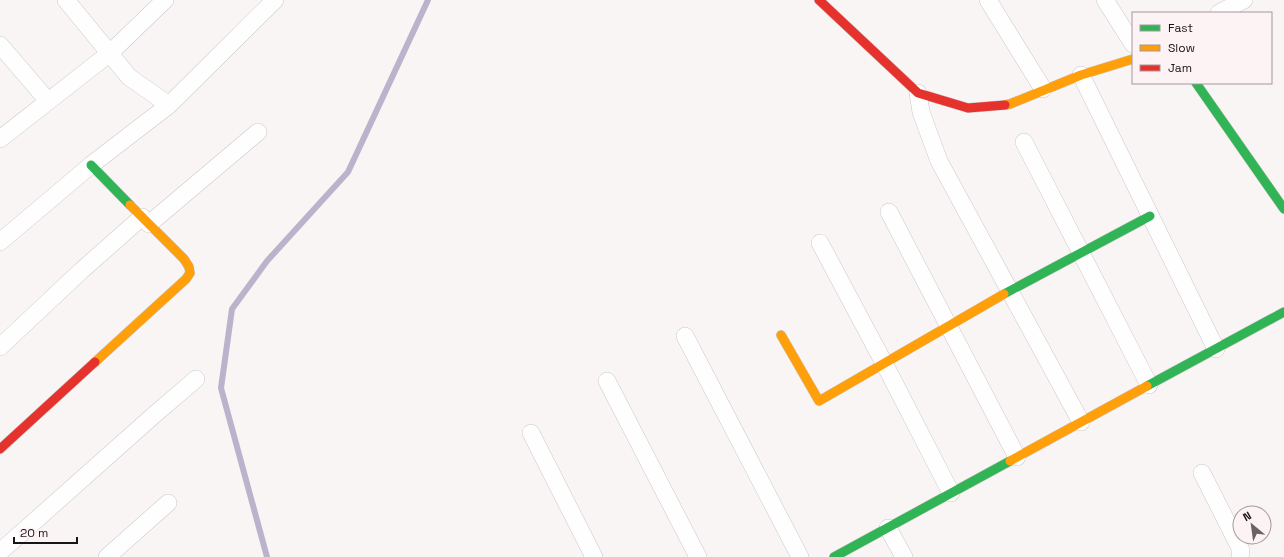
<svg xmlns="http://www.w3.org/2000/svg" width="1284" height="557" viewBox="0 0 1284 557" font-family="'Space Grotesk',sans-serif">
<rect width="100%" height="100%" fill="#faf5f5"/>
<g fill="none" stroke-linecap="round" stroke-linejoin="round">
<path stroke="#bab3cc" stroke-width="6" d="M 267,557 L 221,388 L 232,309 L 267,261 L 348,172 L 428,0"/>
<defs>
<path id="street" d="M 66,0 L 129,77 L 169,105
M 988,0 L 1043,89
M 1105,0 L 1133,44
M 1219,13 L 1244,0
M 0,45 L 48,101
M 1081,75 L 1216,349
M 918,93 L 921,112 L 939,161 L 1081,422
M 0,139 L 110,53 L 165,0
M 1024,142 L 1149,385
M 889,212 L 1017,457
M 149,224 L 258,132
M 0,242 L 91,165 L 169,105 L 275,0
M 820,243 L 884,363 L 951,493
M 685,336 L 800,557
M 0,347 L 81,271 L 142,217
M 607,381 L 698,557
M 531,433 L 594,557
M 1202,473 L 1241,550 L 1240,557
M 888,528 L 904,557
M 0,552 L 154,415 L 196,379
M 107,557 L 168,503"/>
<path id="fast" d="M 1196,83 L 1284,209
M 91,165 L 130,205
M 1004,294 L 1150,216
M 1147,386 L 1284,312
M 834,557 L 1010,461"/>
<path id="slow" d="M 1005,105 L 1010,104 L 1081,75 L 1133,59
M 781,335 L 819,401 L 1004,294
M 95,362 L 186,279 L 190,273 L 189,267 L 184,259 L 130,205
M 1010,461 L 1147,386"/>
<path id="jam" d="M 819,0 L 918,93 L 968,108 L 1005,105
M 0,449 L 95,362"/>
</defs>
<use href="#street" stroke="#ccc7c8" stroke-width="18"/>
<use href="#fast" stroke="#ccc7c8" stroke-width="10"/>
<use href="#slow" stroke="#ccc7c8" stroke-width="10"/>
<use href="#jam" stroke="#ccc7c8" stroke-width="10"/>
<use href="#street" stroke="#fefefe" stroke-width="17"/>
<use href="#fast" stroke="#30b455" stroke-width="9"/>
<use href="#slow" stroke="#ff9f0a" stroke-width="9"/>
<use href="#jam" stroke="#e5322d" stroke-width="9"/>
</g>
<rect x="1132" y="12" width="140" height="72" fill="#fdf2f4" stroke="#a2999b"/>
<rect x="1140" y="25" width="20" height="6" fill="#30b455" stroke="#a2999b"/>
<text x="1168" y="32" font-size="12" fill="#1a1416">Fast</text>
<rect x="1140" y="45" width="20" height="6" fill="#ff9f0a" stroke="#a2999b"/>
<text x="1168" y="52" font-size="12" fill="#1a1416">Slow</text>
<rect x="1140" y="65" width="20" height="6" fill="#e5322d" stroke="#a2999b"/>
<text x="1168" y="72" font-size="12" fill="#1a1416">Jam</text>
<g transform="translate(1252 525) rotate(331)"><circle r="19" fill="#fdf2f4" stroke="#a2999b"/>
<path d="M0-3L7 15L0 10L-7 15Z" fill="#686364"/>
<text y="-6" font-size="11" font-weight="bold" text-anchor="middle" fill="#1a1416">N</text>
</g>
<path d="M14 537v6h63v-6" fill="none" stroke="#1a1416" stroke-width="2"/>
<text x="20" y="537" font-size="12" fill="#1a1416" stroke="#fdf2f4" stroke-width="3" paint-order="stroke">20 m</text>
</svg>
